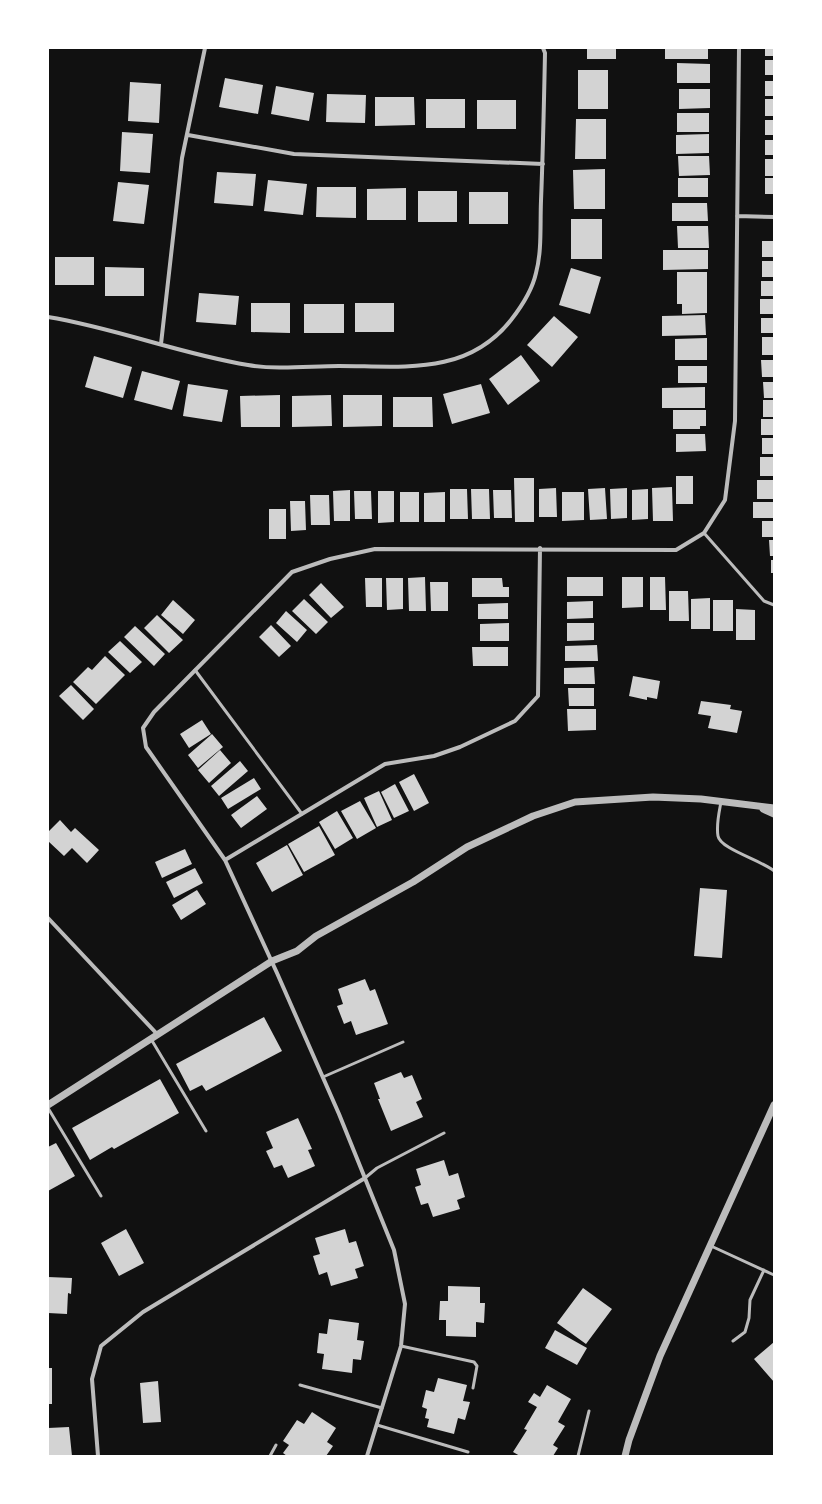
<svg xmlns="http://www.w3.org/2000/svg" width="822" height="1504" viewBox="0 0 822 1504" font-family="Arial,sans-serif">
<rect width="100%" height="100%" fill="#111"/>
<path fill="#d3d3d3" d="M 587,48 L 616,48 L 616,59 L 587,59 Z
M 665,48 L 708,48 L 708,59 L 665,59 Z
M 765,48 L 774,48 L 774,56 L 765,56 Z
M 765,60 L 774,60 L 774,75 L 765,75 Z
M 677,63 L 710,64 L 710,83 L 677,83 Z
M 578,70 L 608,70 L 608,109 L 578,109 Z
M 225,78 L 263,85 L 258,114 L 219,107 Z
M 765,81 L 774,81 L 774,96 L 765,96 Z
M 130,82 L 161,84 L 159,123 L 128,121 Z
M 276,86 L 314,93 L 309,121 L 271,114 Z
M 679,89 L 710,89 L 710,108 L 679,109 Z
M 327,94 L 366,95 L 365,123 L 326,122 Z
M 375,97 L 414,97 L 415,125 L 375,126 Z
M 426,99 L 465,99 L 465,128 L 426,128 Z
M 765,99 L 774,99 L 774,116 L 765,116 Z
M 477,100 L 516,100 L 516,129 L 477,129 Z
M 677,113 L 709,113 L 709,132 L 677,132 Z
M 576,119 L 606,119 L 606,159 L 575,159 Z
M 765,120 L 774,120 L 774,135 L 765,135 Z
M 122,132 L 153,134 L 150,173 L 120,171 Z
M 709,134 L 709,153 L 676,154 L 676,135 Z
M 765,140 L 774,140 L 774,155 L 765,155 Z
M 678,156 L 709,156 L 710,175 L 679,176 Z
M 765,159 L 774,159 L 774,176 L 765,176 Z
M 605,169 L 605,209 L 574,209 L 573,170 Z
M 217,172 L 256,174 L 253,206 L 214,203 Z
M 678,178 L 708,178 L 708,197 L 678,197 Z
M 765,178 L 774,178 L 774,194 L 765,194 Z
M 268,180 L 307,184 L 303,215 L 264,211 Z
M 118,182 L 149,185 L 144,224 L 113,221 Z
M 317,187 L 356,187 L 356,218 L 316,217 Z
M 406,188 L 406,220 L 367,220 L 367,189 Z
M 418,191 L 457,191 L 457,222 L 418,222 Z
M 469,192 L 508,192 L 508,224 L 469,224 Z
M 672,203 L 707,203 L 708,221 L 672,221 Z
M 571,219 L 602,219 L 602,259 L 571,259 Z
M 677,226 L 708,226 L 709,248 L 678,248 Z
M 762,241 L 774,241 L 774,257 L 762,257 Z
M 663,250 L 708,250 L 708,269 L 663,270 Z
M 55,257 L 94,257 L 94,285 L 55,285 Z
M 762,261 L 774,261 L 774,277 L 762,277 Z
M 105,267 L 144,268 L 144,296 L 105,296 Z
M 571,268 L 601,277 L 590,314 L 559,305 Z
M 677,272 L 707,272 L 707,313 L 682,314 L 682,304 L 677,304 Z
M 761,281 L 774,281 L 774,296 L 761,296 Z
M 199,293 L 239,296 L 236,325 L 196,322 Z
M 760,299 L 774,299 L 774,314 L 760,314 Z
M 251,303 L 290,303 L 290,333 L 251,332 Z
M 355,303 L 394,303 L 394,332 L 355,332 Z
M 304,304 L 344,304 L 344,333 L 304,333 Z
M 705,315 L 706,335 L 662,336 L 662,316 Z
M 554,316 L 578,337 L 552,367 L 527,345 Z
M 761,318 L 774,318 L 774,333 L 761,333 Z
M 762,337 L 774,337 L 774,355 L 762,355 Z
M 707,338 L 707,360 L 675,360 L 675,339 Z
M 521,355 L 540,381 L 508,405 L 489,379 Z
M 94,356 L 132,367 L 123,398 L 85,387 Z
M 761,360 L 774,360 L 774,377 L 762,377 Z
M 678,366 L 707,366 L 707,383 L 678,383 Z
M 142,371 L 180,381 L 172,410 L 134,400 Z
M 763,382 L 774,382 L 774,398 L 764,398 Z
M 188,384 L 228,390 L 222,422 L 183,416 Z
M 481,384 L 490,413 L 452,424 L 443,394 Z
M 705,387 L 705,408 L 662,408 L 662,388 Z
M 280,395 L 280,427 L 241,427 L 240,396 Z
M 331,395 L 332,426 L 292,427 L 292,396 Z
M 343,395 L 382,395 L 382,426 L 343,427 Z
M 393,397 L 432,397 L 433,427 L 393,427 Z
M 763,400 L 774,400 L 774,417 L 763,417 Z
M 673,410 L 706,410 L 706,426 L 700,426 L 700,429 L 673,429 Z
M 761,419 L 774,419 L 774,435 L 761,435 Z
M 676,434 L 705,434 L 706,451 L 676,452 Z
M 762,438 L 774,438 L 774,454 L 762,454 Z
M 760,457 L 774,457 L 774,476 L 760,476 Z
M 676,476 L 693,476 L 693,504 L 676,504 Z
M 514,478 L 534,478 L 534,522 L 515,522 Z
M 757,480 L 774,480 L 774,499 L 757,499 Z
M 672,487 L 673,521 L 653,521 L 652,488 Z
M 556,488 L 557,517 L 539,517 L 539,489 Z
M 605,488 L 607,519 L 590,520 L 588,489 Z
M 627,488 L 627,518 L 611,519 L 610,489 Z
M 450,489 L 467,489 L 468,519 L 450,519 Z
M 471,489 L 489,489 L 490,519 L 472,519 Z
M 648,489 L 648,519 L 632,520 L 632,490 Z
M 350,490 L 350,521 L 334,521 L 333,491 Z
M 493,490 L 511,490 L 512,518 L 494,518 Z
M 354,491 L 371,491 L 372,519 L 355,519 Z
M 378,491 L 394,491 L 394,522 L 378,523 Z
M 400,492 L 419,492 L 419,522 L 400,522 Z
M 445,492 L 445,522 L 424,522 L 424,493 Z
M 562,492 L 584,492 L 584,520 L 562,521 Z
M 310,495 L 329,495 L 330,525 L 311,525 Z
M 290,501 L 305,501 L 306,530 L 291,531 Z
M 753,502 L 774,502 L 774,518 L 753,518 Z
M 269,509 L 286,509 L 286,539 L 269,539 Z
M 762,521 L 774,521 L 774,537 L 762,537 Z
M 769,540 L 774,540 L 774,556 L 770,556 Z
M 771,560 L 774,560 L 774,573 L 771,573 Z
M 425,577 L 426,611 L 409,611 L 408,578 Z
M 567,577 L 603,577 L 603,596 L 567,596 Z
M 622,577 L 643,577 L 643,607 L 622,608 Z
M 650,577 L 665,577 L 666,610 L 650,610 Z
M 365,578 L 382,578 L 382,607 L 366,607 Z
M 386,578 L 403,578 L 403,609 L 387,610 Z
M 472,578 L 502,578 L 503,587 L 509,587 L 509,597 L 472,597 Z
M 430,582 L 448,582 L 448,611 L 431,611 Z
M 321,583 L 344,607 L 331,618 L 309,595 Z
M 669,591 L 688,591 L 689,621 L 669,621 Z
M 710,598 L 710,629 L 691,629 L 691,599 Z
M 304,599 L 328,622 L 316,634 L 292,611 Z
M 173,600 L 195,620 L 183,634 L 161,615 Z
M 713,600 L 733,600 L 733,631 L 713,631 Z
M 593,601 L 593,618 L 567,619 L 567,602 Z
M 508,603 L 508,619 L 478,619 L 478,604 Z
M 736,609 L 755,610 L 755,640 L 736,640 Z
M 286,611 L 307,630 L 297,642 L 276,623 Z
M 157,615 L 183,640 L 169,653 L 144,628 Z
M 509,623 L 509,641 L 480,641 L 480,624 Z
M 567,623 L 594,623 L 594,640 L 567,641 Z
M 271,625 L 291,646 L 279,657 L 259,637 Z
M 135,626 L 165,654 L 154,666 L 124,637 Z
M 120,641 L 142,662 L 130,673 L 108,652 Z
M 597,645 L 598,661 L 565,661 L 565,646 Z
M 472,647 L 508,647 L 508,666 L 473,666 Z
M 105,656 L 125,675 L 96,704 L 73,682 L 88,667 L 92,670 Z
M 594,667 L 595,684 L 564,684 L 564,668 Z
M 633,676 L 660,681 L 657,699 L 647,697 L 647,700 L 629,696 Z
M 71,685 L 94,709 L 83,720 L 59,696 Z
M 568,688 L 594,688 L 594,706 L 569,706 Z
M 701,701 L 731,705 L 730,709 L 742,711 L 737,733 L 708,728 L 711,716 L 698,714 Z
M 567,709 L 596,709 L 596,730 L 568,731 Z
M 202,720 L 211,734 L 189,748 L 180,734 Z
M 212,734 L 223,747 L 198,768 L 188,755 Z
M 220,750 L 231,763 L 209,783 L 198,770 Z
M 240,761 L 248,771 L 219,796 L 211,786 Z
M 414,774 L 429,803 L 414,811 L 399,782 Z
M 254,778 L 261,789 L 228,809 L 221,798 Z
M 395,784 L 409,811 L 394,818 L 381,792 Z
M 379,791 L 392,820 L 377,827 L 364,798 Z
M 257,796 L 267,809 L 241,828 L 231,815 Z
M 360,801 L 376,828 L 357,839 L 341,811 Z
M 337,811 L 353,838 L 335,849 L 319,822 Z
M 60,820 L 71,832 L 75,828 L 99,850 L 87,863 L 72,848 L 64,856 L 48,841 L 48,832 Z
M 319,826 L 335,855 L 304,872 L 288,844 Z
M 287,845 L 303,875 L 272,892 L 256,863 Z
M 185,849 L 192,864 L 162,878 L 155,862 Z
M 195,868 L 203,883 L 174,898 L 166,882 Z
M 700,888 L 727,890 L 722,958 L 694,956 Z
M 197,890 L 206,904 L 181,920 L 172,905 Z
M 365,979 L 370,991 L 375,989 L 388,1024 L 356,1035 L 351,1021 L 344,1024 L 337,1006 L 343,1004 L 338,989 Z
M 264,1017 L 282,1051 L 206,1091 L 202,1085 L 190,1091 L 176,1064 Z
M 401,1072 L 404,1078 L 412,1075 L 422,1099 L 416,1102 L 423,1117 L 391,1131 L 378,1099 L 380,1099 L 374,1083 Z
M 160,1079 L 179,1113 L 114,1149 L 112,1147 L 90,1160 L 72,1128 Z
M 298,1118 L 312,1149 L 308,1150 L 315,1166 L 288,1178 L 282,1165 L 274,1168 L 266,1151 L 273,1148 L 266,1132 Z
M 56,1143 L 75,1176 L 48,1191 L 48,1147 Z
M 444,1160 L 449,1176 L 458,1173 L 465,1197 L 457,1200 L 460,1209 L 433,1217 L 428,1203 L 421,1205 L 415,1187 L 421,1185 L 416,1169 Z
M 126,1229 L 144,1263 L 119,1276 L 101,1243 Z
M 345,1229 L 349,1243 L 356,1241 L 364,1266 L 355,1269 L 358,1278 L 331,1286 L 327,1272 L 319,1275 L 313,1256 L 320,1254 L 315,1238 Z
M 48,1277 L 72,1278 L 71,1294 L 68,1293 L 67,1314 L 48,1313 Z
M 448,1286 L 480,1287 L 480,1303 L 485,1303 L 484,1323 L 476,1322 L 476,1337 L 446,1336 L 446,1320 L 439,1320 L 440,1301 L 448,1301 Z
M 583,1288 L 612,1309 L 586,1344 L 557,1323 Z
M 329,1319 L 359,1323 L 357,1340 L 364,1341 L 361,1360 L 353,1359 L 352,1373 L 322,1369 L 324,1354 L 317,1353 L 319,1333 L 327,1334 Z
M 555,1330 L 587,1348 L 577,1365 L 545,1348 Z
M 774,1342 L 774,1382 L 754,1359 Z
M 48,1368 L 52,1368 L 52,1404 L 48,1404 Z
M 438,1378 L 467,1385 L 463,1401 L 470,1402 L 465,1420 L 458,1418 L 454,1434 L 427,1427 L 429,1419 L 425,1418 L 427,1409 L 422,1407 L 426,1390 L 434,1392 Z
M 158,1381 L 161,1422 L 143,1423 L 140,1383 Z
M 547,1385 L 571,1399 L 558,1422 L 565,1426 L 553,1445 L 558,1448 L 553,1456 L 520,1456 L 513,1452 L 527,1430 L 524,1429 L 537,1407 L 528,1402 L 534,1393 L 540,1397 Z
M 312,1412 L 336,1428 L 327,1442 L 333,1446 L 326,1456 L 287,1456 L 283,1453 L 289,1445 L 283,1441 L 297,1420 L 304,1424 Z
M 69,1427 L 72,1456 L 48,1456 L 48,1428 Z"/>
<g fill="none" stroke-linecap="round" stroke-linejoin="round">
<path stroke="#bcbcbc" stroke-width="3" d="M 704,533 L 764,601 L 774,605
M 195,670 L 302,814
M 721,802 C 719,813 716,825 718,836 C 720,849 763,861 774,871
M 151,1039 L 206,1131
M 323,1077 L 403,1042
M 48,1108 L 101,1196
M 365,1178 L 377,1168 L 444,1133
M 711,1246 L 774,1275
M 733,1341 L 745,1332 L 749,1318 L 750,1300 L 764,1270
M 401,1346 L 474,1362 L 477,1366 L 473,1388
M 300,1385 L 382,1408
M 377,1425 L 468,1452
M 270,1456 L 276,1445
M 578,1456 L 589,1411"/>
<path stroke="#bcbcbc" stroke-width="4" d="M 188,135 L 294,154 L 543,164
M 737,216 L 774,217
M 48,317 C 116,328 180,354 248,365 C 277,370 310,366 339,366 C 403,366 467,376 511,320 C 522,306 532,291 536,273 C 542,251 540,225 541,201 C 543,152 544,102 545,53 L 543,48
M 161,344 L 182,158 L 205,48
M 225,860 L 385,764 L 434,756 L 460,747 L 515,721 L 538,696 L 540,548
M 48,918 L 158,1035
M 98,1456 L 92,1379 L 101,1346 L 143,1312 L 365,1178
M 367,1456 L 401,1346 L 405,1304 L 394,1250 L 339,1114 L 277,973 L 225,860 L 146,747 L 143,728 L 154,712 L 292,572 L 330,559 L 375,549 L 676,550 L 704,533 L 725,500 L 735,421 L 739,48"/>
<path stroke="#bcbcbc" stroke-width="7" d="M 763,809 L 774,814
M 48,1105 L 272,961 L 297,951 L 316,936 L 413,882 L 467,847 L 533,816 L 575,802 L 653,797 L 701,799 L 774,808
M 625,1456 L 629,1440 L 660,1356 L 774,1105"/>
</g>
<rect width="822" height="1504" fill="none" stroke="#ffffff" stroke-width="98"/>
</svg>
